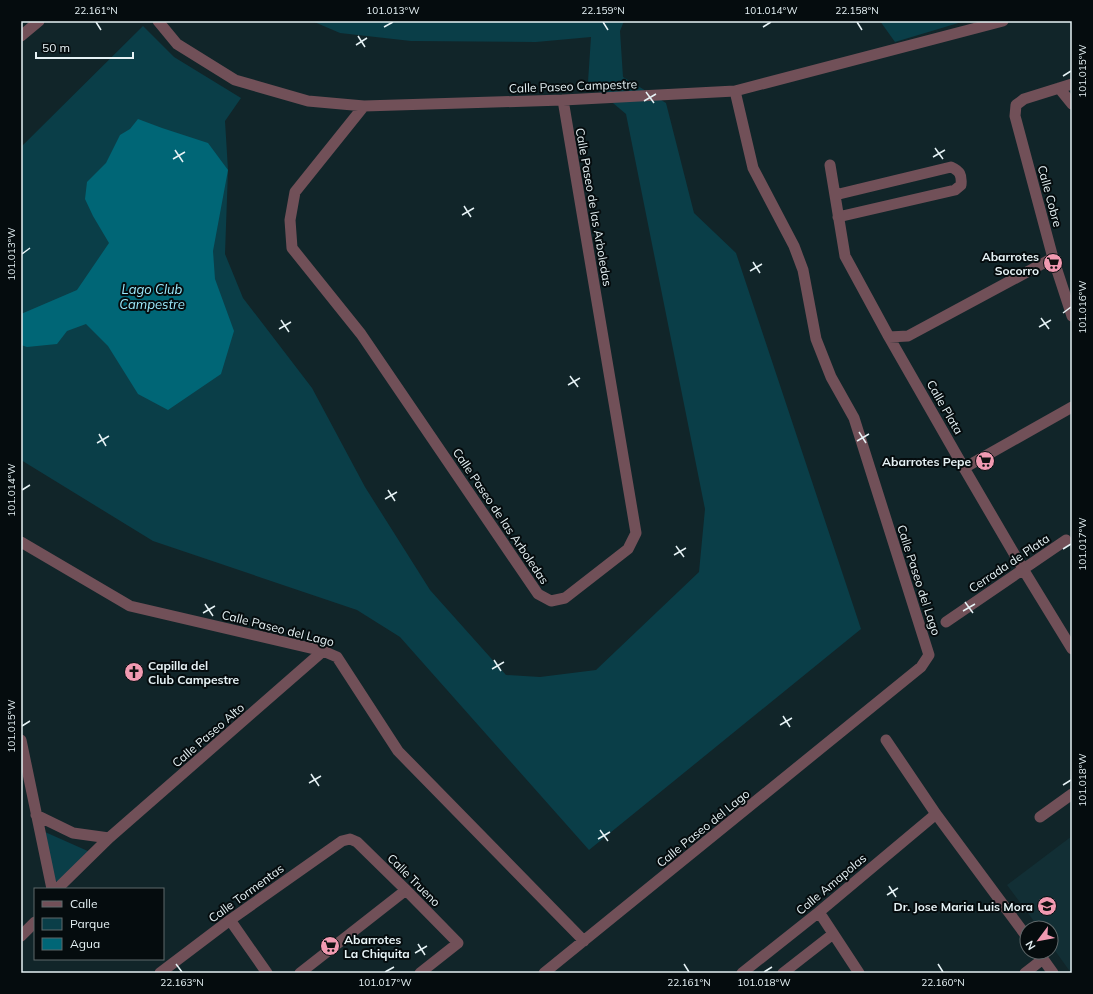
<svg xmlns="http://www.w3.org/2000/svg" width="1093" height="994" viewBox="0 0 1093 994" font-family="Mulish,sans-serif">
<rect width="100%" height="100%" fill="#112529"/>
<path fill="#122f35" d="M 1072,836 L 1072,973 L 1071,973 L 1051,945 L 1051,928 L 1039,928 L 1007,885 Z"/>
<path fill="#0a3e48" d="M 312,21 L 624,21 L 620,31 L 623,77 L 666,103 L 694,213 L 736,253 L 861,629 L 589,850 L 400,637 L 357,610 L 153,541 L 21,460 L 21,147 L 143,26 L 174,57 L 241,98 L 225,121 L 228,170 L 225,254 L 243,298 L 312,388 L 365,487 L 430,590 L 506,675 L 540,677 L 596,670 L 699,572 L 705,509 L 626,114 L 588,82 L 591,37 L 536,42 L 411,41 L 340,33 Z
M 880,21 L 965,21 L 895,42 Z
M 45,832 L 90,852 L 59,881 L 52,882 Z"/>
<path fill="#006676" d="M 138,119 L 162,128 L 208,143 L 228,170 L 213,251 L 215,279 L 234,331 L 221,374 L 168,410 L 138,394 L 108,346 L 86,324 L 67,331 L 57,344 L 27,347 L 21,345 L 21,314 L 77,290 L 109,243 L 93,216 L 85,199 L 87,182 L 106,163 L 120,135 L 130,129 Z"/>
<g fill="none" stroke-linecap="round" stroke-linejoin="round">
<path stroke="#715058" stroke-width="11" d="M 158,21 L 177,44 L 235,80 L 308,101 L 364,106 L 563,100 L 735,91 L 1003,21
M 21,36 L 39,21
M 1072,84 L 1024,99 L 1016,105 L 1015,116 L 1053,258 L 1072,316
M 1059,88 L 1072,104
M 364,106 L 295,192 L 290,220 L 292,248 L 361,334 L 538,594 L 551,601 L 565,598 L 628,549 L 636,533 L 563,100
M 830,165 L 845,256 L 889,337 L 964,468 L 1023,569 L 1072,649
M 835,195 L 951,167 C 960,171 962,175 961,185 L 955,190 L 838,217
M 889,337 L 908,336 L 1053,258
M 964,468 L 1072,407
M 21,542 L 130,606 L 323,651 L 337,657 L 398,751 L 584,941
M 946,622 L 1066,540
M 21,740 L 52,889
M 886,740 L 936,814 L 1027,937
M 36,815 L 73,833 L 109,838
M 1040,817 L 1072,794
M 57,889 L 109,838 L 323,651
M 819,912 L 859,973
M 230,920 L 267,973
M 21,936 L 35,922
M 1038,952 L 1053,973
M 160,973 L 230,920 L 342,841 L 350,839 L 357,842 L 406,890 L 458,943 L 420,973
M 300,973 L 406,890
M 544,973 L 921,667 L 929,655 L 854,418 L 831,377 L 816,339 L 803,270 L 794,246 L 753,168 L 735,91
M 742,973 L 819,912 L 936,814
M 783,973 L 833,934
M 1025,973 L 1043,959"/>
</g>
<path fill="none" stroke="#e6f2f5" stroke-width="1.5" d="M 96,22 L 101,30M 603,22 L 608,30M 857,22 L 862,30M 384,27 L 393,22M 763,27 L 771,22M 358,36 L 365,47M 356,45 L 367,38M 1063,76 L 1071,71M 646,92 L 654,103M 644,101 L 656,94M 935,148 L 943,159M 175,150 L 183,162M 933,157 L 945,150M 173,159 L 185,152M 464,206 L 471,217M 462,215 L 474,208M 22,254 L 30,248M 753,262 L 760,273M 750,271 L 762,264M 1063,313 L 1071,307M 1041,318 L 1049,329M 281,320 L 289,332M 1039,327 L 1051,320M 279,329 L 291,322M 570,376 L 578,387M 568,385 L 580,378M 859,432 L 866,443M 99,434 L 106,446M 857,441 L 869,434M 97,443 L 109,436M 22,490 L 30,485M 388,490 L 395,501M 385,499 L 397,492M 676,546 L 684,557M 1063,549 L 1071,544M 674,555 L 686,548M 965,602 L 973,613M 205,604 L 213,616M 963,611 L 975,604M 203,613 L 215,606M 494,660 L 501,671M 492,669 L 504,662M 783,716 L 790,727M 780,725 L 792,718M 22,726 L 30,721M 311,774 L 319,786M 309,783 L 321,776M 1063,785 L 1071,780M 600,830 L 608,841M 598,839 L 610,832M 889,886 L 896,897M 887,895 L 898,888M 418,944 L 425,955M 415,953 L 427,946M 176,964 L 182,972M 684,964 L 689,972M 938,964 L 943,972M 385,972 L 394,967M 764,972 L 772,967"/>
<defs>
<symbol id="supermarket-disc" viewBox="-11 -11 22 22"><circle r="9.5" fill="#f19ab1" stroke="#050c0e"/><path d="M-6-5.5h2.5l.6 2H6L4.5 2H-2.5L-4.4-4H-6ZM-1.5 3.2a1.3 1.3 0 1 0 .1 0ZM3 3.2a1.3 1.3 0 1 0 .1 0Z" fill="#111"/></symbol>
<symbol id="church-disc" viewBox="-11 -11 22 22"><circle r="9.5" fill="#f19ab1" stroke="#050c0e"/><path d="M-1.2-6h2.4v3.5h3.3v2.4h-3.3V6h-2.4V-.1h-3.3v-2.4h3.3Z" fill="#111"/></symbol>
<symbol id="school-disc" viewBox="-11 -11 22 22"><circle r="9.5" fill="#f19ab1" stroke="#050c0e"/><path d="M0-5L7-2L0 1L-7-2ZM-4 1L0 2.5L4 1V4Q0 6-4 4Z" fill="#111"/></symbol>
</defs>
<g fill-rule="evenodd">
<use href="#supermarket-disc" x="1042" y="252" width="22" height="22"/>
<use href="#supermarket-disc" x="974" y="450" width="22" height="22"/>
<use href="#church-disc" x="123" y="661" width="22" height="22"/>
<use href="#school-disc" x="1036" y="895" width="22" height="22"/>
<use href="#supermarket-disc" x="319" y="935" width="22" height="22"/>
</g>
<g text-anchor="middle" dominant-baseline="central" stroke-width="4" stroke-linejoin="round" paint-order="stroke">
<g font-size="12" fill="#e6f2f5" stroke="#050c0e">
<text transform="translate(573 86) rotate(-2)">Calle Paseo Campestre</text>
<text transform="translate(1050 196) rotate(75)">Calle Cobre</text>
<text transform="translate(594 207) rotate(80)">Calle Paseo de las Arboledas</text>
<text transform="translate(945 407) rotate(60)">Calle Plata</text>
<text transform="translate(501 516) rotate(56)">Calle Paseo de las Arboledas</text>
<text transform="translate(1009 563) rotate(-34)">Cerrada de Plata</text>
<text transform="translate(919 580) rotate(72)">Calle Paseo del Lago</text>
<text transform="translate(278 628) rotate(14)">Calle Paseo del Lago</text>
<text transform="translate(208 735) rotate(-41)">Calle Paseo Alto</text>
<text transform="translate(703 828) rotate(-39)">Calle Paseo del Lago</text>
<text transform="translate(414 880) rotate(45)">Calle Trueno</text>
<text transform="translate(831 884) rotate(-40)">Calle Amapolas</text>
<text transform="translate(246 893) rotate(-36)">Calle Tormentas</text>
</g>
<g font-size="12" font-weight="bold" fill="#e6f2f5" stroke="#050c0e" text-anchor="end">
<text x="1039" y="256">Abarrotes<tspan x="1039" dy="14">Socorro</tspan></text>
<text x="971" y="461">Abarrotes Pepe</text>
<text x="148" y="665" text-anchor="start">Capilla del<tspan x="148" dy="14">Club Campestre</tspan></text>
<text x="1033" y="906">Dr. Jose Maria Luis Mora</text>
<text x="344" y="939" text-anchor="start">Abarrotes<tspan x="344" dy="14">La Chiquita</tspan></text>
</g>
<g font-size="13" font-style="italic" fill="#9ceafc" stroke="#050c0e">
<text x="152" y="289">Lago Club<tspan x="152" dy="15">Campestre</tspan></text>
</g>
</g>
<rect width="1093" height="994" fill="none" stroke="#050c0e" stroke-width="44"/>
<rect x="34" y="888" width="130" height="72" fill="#050c0e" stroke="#5f686a"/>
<rect x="42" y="901" width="20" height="6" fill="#715058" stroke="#5f686a"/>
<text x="70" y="908" font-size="12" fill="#e6f2f5">Calle</text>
<rect x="42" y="918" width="20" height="12" fill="#0a3e48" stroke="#5f686a"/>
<text x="70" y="928" font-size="12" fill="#e6f2f5">Parque</text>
<rect x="42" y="938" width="20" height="12" fill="#006676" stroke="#5f686a"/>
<text x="70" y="948" font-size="12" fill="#e6f2f5">Agua</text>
<g transform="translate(1039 940) rotate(238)"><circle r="19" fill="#050c0e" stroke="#5f686a"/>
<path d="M0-3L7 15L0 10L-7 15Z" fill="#f19ab1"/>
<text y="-6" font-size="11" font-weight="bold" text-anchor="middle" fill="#e6f2f5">N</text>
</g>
<path d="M36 52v6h97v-6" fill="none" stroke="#e6f2f5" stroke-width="2"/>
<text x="42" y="52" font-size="12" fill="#e6f2f5" stroke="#050c0e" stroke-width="3" paint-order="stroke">50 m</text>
<rect x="22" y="22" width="1049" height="950" fill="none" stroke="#e6f2f5" stroke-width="1.5"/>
<g font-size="10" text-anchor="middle" fill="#e6f2f5">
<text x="96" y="14">22.161°N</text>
<text x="393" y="14">101.013°W</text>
<text x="603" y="14">22.159°N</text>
<text x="771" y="14">101.014°W</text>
<text x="857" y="14">22.158°N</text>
<text transform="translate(1082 71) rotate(-90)" y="4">101.015°W</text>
<text transform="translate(11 254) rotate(-90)" y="4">101.013°W</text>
<text transform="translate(1082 307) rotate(-90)" y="4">101.016°W</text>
<text transform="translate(11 490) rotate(-90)" y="4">101.014°W</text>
<text transform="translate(1082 544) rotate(-90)" y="4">101.017°W</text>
<text transform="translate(11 726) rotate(-90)" y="4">101.015°W</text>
<text transform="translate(1082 780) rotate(-90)" y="4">101.018°W</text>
<text x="182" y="986">22.163°N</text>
<text x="385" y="986">101.017°W</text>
<text x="689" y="986">22.161°N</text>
<text x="764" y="986">101.018°W</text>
<text x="943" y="986">22.160°N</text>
</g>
</svg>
